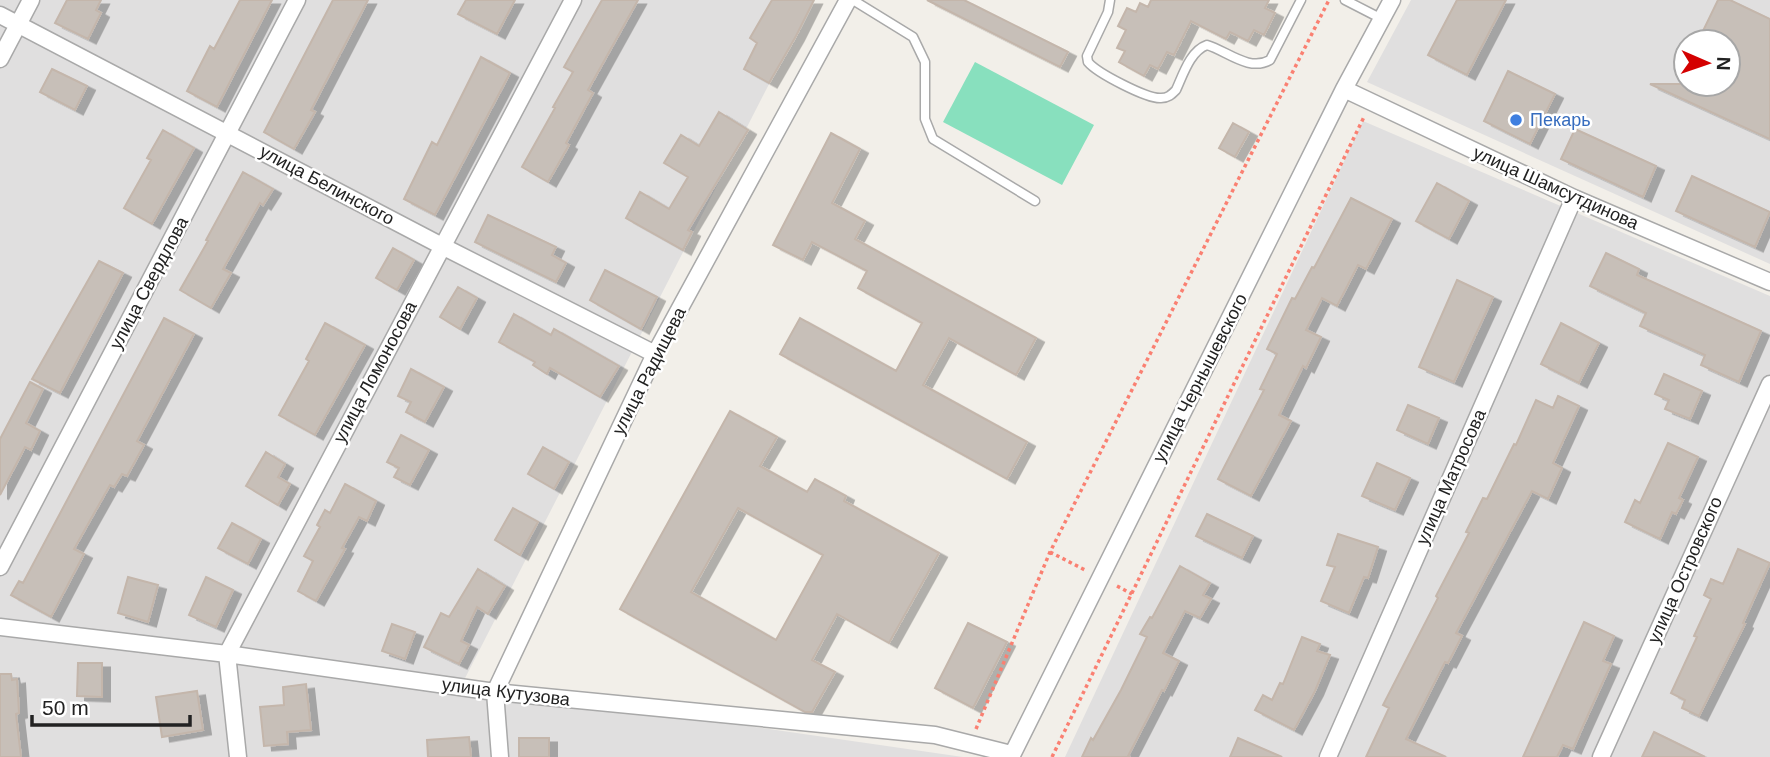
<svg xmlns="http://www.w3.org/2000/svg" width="1770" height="757" viewBox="0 0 1770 757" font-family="Arial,sans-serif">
<defs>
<filter id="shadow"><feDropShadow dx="8" dy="4.5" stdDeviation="0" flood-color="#0004"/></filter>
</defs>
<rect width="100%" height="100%" fill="#f2efe9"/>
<path fill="#e0dfdf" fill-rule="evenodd" d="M 0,0 L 812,0 L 461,686 L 533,695 L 963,757 L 0,757 Z
M 1411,0 L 1770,0 L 1770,264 L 1367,82 ZM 1686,42 L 1728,42 L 1728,84 L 1686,84 Z
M 1363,121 L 1770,296 L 1770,757 L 1065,757 Z"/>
<path fill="#88e0be" d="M 975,62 L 1094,125 L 1062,185 L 943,122 Z"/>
<path fill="#c7bfb8" stroke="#c4b6ab" stroke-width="2" fill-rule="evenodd" filter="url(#shadow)" d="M 67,0 L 101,0 L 96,10 L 101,13 L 88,39 L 55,23 Z
M 240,0 L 272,0 L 217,107 L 187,91 L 210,46 L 214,49 Z
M 333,0 L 368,0 L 311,110 L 315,112 L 294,149 L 264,132 Z
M 466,0 L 515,0 L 497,34 L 458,14 Z
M 602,0 L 638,0 L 588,90 L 593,93 L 566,143 L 569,145 L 548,182 L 522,167 L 555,108 L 553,107 L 573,72 L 564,67 Z
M 772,0 L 814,0 L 796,36 L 769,83 L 744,69 L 757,43 L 750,38 Z
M 927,0 L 964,0 L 1068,52 L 1060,67 Z
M 1151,0 L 1269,0 L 1265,8 L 1275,13 L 1264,35 L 1254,30 L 1248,41 L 1230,32 L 1226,39 L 1191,21 L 1174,55 L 1167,52 L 1158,69 L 1150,65 L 1144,76 L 1119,62 L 1125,51 L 1117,48 L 1126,30 L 1118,26 L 1127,8 L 1136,12 L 1140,3 L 1148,7 Z
M 1457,0 L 1506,0 L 1467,75 L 1428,55 Z
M 1718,0 L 1730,0 L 1770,19 L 1770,139 L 1650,84 L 1728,84 L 1728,42 L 1709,42 L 1700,37 Z
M 481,57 L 510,73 L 435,215 L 404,199 L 432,142 L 437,145 Z
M 52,69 L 87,86 L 75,110 L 40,92 Z
M 1508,71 L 1555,94 L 1530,144 L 1484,121 Z
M 719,112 L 748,130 L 688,230 L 692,232 L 683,250 L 626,218 L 640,192 L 669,209 L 688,177 L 664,163 L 681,135 L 699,146 Z
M 1233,123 L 1249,132 L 1235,157 L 1219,148 Z
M 1575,129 L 1656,166 L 1643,197 L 1561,159 Z
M 163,130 L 194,148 L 152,224 L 124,208 L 151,160 L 147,158 Z
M 831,133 L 860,149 L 832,203 L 865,221 L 855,239 L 1036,338 L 1016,375 L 949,338 L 923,385 L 1027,442 L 1007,479 L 780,354 L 800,318 L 896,371 L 922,323 L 858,288 L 867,271 L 812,242 L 803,260 L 773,245 Z
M 243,172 L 273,189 L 263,205 L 260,203 L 223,269 L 231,273 L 211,308 L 180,290 L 208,241 L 206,240 Z
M 1692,176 L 1770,212 L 1755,247 L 1676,211 Z
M 1437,183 L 1469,201 L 1449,239 L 1416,221 Z
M 1351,198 L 1392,219 L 1366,269 L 1358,265 L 1337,306 L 1322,298 L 1306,330 L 1321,337 L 1306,368 L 1303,366 L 1279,415 L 1291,421 L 1251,496 L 1218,479 L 1264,390 L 1260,389 L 1277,354 L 1267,349 L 1292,298 L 1295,299 L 1312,267 L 1314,268 Z
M 488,215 L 556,247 L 552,255 L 566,263 L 556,282 L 475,242 Z
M 393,248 L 414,260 L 397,290 L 376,278 Z
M 1606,253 L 1639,269 L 1637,275 L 1761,331 L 1739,382 L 1701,365 L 1705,355 L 1640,326 L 1646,313 L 1590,286 Z
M 99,261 L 123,273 L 60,393 L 32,379 Z
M 605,270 L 657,297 L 641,329 L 590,300 Z
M 1457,280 L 1493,297 L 1454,382 L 1419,367 Z
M 458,287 L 477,298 L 460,329 L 440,317 Z
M 514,314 L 551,335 L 554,329 L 619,366 L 600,397 L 550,368 L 547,374 L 533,365 L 535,362 L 499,342 Z
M 164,318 L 194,334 L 137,441 L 144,445 L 127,476 L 122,474 L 114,487 L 110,485 L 74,549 L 84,554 L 51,617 L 11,595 L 19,581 L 23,583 Z
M 325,323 L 365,345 L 315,435 L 279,415 L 309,361 L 306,359 Z
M 1561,323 L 1599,343 L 1579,383 L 1541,364 Z
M 411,369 L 444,387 L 425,422 L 406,412 L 411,402 L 398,396 Z
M 1664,374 L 1702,391 L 1690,419 L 1665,409 L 1669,400 L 1655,394 Z
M 30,382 L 43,389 L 26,423 L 40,431 L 31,450 L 25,447 L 0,495 L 0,439 Z
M 1558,396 L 1579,406 L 1553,463 L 1562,468 L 1548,499 L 1532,491 L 1456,633 L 1462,636 L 1448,663 L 1445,662 L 1406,739 L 1446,757 L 1366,757 L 1389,708 L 1383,705 L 1438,598 L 1436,596 L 1469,533 L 1466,532 L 1483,498 L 1487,499 L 1514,444 L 1516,445 L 1536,400 L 1553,408 Z
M 1408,405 L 1439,418 L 1428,444 L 1397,430 Z
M 730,411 L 777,437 L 760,466 L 807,492 L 815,479 L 846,496 L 844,501 L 939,553 L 889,643 L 837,614 L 812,660 L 835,672 L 812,712 L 805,712 L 620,609 ZM 738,508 L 823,555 L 776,640 L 691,592 Z
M 401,435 L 429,450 L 410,485 L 394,477 L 399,468 L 387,462 Z
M 1668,443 L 1698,457 L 1679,498 L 1683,500 L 1676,514 L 1672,512 L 1660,539 L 1625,522 L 1635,500 L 1640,503 Z
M 543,447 L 569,462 L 554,489 L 528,474 Z
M 266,452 L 285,464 L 278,477 L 290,484 L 278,505 L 246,486 Z
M 1377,463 L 1410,478 L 1395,510 L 1362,496 Z
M 345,484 L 376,501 L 367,521 L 359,517 L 342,548 L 345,549 L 316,601 L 298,591 L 313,561 L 304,556 L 320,527 L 317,525 L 325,510 L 330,513 Z
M 513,508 L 538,522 L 520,555 L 495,540 Z
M 1207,514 L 1253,536 L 1242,558 L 1196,536 Z
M 232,523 L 261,539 L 248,564 L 218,548 Z
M 1338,534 L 1378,547 L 1368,578 L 1364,577 L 1349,613 L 1321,601 L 1335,567 L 1327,565 Z
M 1738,549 L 1770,563 L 1743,623 L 1745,624 L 1699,716 L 1682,708 L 1685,700 L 1671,693 L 1697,637 L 1694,636 L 1711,599 L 1704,595 L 1711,579 L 1723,584 Z
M 1180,566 L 1210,583 L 1203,595 L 1211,599 L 1200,618 L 1185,611 L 1163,653 L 1179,661 L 1164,691 L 1162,690 L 1128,756 L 1130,757 L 1082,757 L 1091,738 L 1093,740 L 1121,690 L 1147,637 L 1140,634 L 1150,617 L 1152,618 Z
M 478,569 L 505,586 L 488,614 L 477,607 L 461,641 L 469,645 L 459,664 L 424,647 L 441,613 L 449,617 Z
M 128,577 L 158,585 L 148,622 L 118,613 Z
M 206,577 L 233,590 L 216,627 L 189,615 Z
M 1584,622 L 1614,636 L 1603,661 L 1611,664 L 1583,726 L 1573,749 L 1563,745 L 1557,757 L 1523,757 Z
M 968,623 L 1007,642 L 973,708 L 935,688 Z
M 392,624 L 415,632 L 405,659 L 382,651 Z
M 1302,637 L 1320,644 L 1317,651 L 1330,655 L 1315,691 L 1294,730 L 1255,710 L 1263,695 L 1272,700 L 1280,683 L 1283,684 Z
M 78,663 L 102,663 L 102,697 L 77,696 Z
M 0,674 L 11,674 L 12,680 L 17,679 L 19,713 L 16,714 L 21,757 L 0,757 Z
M 306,684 L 311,730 L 287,732 L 288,744 L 264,746 L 260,707 L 284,705 L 283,687 Z
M 197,691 L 203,730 L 162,737 L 156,697 Z
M 1654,732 L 1705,757 L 1642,757 Z
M 469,737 L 471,757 L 428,757 L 427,740 Z
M 519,738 L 549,738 L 549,757 L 519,757 Z
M 1238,738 L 1282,757 L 1230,757 Z"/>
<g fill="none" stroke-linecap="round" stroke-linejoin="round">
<defs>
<path id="lane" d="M 853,0 L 913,37 L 925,62 L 925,119 L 933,139 L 1035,201
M 1110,0 L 1108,12 L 1087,56 L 1088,62 C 1097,73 1147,99 1161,98 C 1168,98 1171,95 1176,90 C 1183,75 1190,51 1207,45 C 1227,51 1249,72 1270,60 L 1301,0
M 1345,0 L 1382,19"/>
<path id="street" d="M 0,15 L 442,246 L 655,354
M 0,59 L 31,0
M 1344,89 L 1574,198 L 1770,282
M 0,567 L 297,0
M 0,627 L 227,654 L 495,692 L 935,735 L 1011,754
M 238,757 L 227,654 L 573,0
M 500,757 L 495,692 L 655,354 L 848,0
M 1011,757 L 1344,89 L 1392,0
M 1328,757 L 1574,198
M 1601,757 L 1770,384"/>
</defs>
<use href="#lane" stroke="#a9a9a9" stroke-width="11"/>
<use href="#street" stroke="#a9a9a9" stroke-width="19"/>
<path stroke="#fa8072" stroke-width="3.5" stroke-dasharray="3.5 3.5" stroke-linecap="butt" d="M 1050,552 L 1085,570
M 1117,586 L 1132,594
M 976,729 L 1050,552 L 1329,0
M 1052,757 L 1364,117"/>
<use href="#lane" stroke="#fff" stroke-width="8"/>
<use href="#street" stroke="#fff" stroke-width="16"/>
</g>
<circle fill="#3f7fe0" stroke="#fff" stroke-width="2.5" cx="1516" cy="120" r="7"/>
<g text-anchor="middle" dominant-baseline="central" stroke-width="5" stroke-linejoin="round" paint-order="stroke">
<g font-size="18" fill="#366cbe" stroke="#fff" text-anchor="start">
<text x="1530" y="120">Пекарь</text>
</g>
<g font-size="18" fill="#222" stroke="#fff">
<text transform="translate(327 185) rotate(28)">улица Белинского</text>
<text transform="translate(1556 188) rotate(24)">улица Шамсутдинова</text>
<text transform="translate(149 283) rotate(-62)">улица Свердлова</text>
<text transform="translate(649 371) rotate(-63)">улица Радищева</text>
<text transform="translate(375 372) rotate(-62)">улица Ломоносова</text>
<text transform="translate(1200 378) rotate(-63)">улица Чернышевского</text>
<text transform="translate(1451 477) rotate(-66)">улица Матросова</text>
<text transform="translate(1685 570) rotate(-66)">улица Островского</text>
<text transform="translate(506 692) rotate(7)">улица Кутузова</text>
</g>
</g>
<g transform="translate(1707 63) rotate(92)"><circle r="33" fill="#ffffff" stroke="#a7a7a7" stroke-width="2"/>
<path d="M0-5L12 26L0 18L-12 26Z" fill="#d40000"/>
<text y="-10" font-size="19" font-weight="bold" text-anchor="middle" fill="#222222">N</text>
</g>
<path d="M32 715v10h158v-10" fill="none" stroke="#222222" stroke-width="3.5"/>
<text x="42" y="715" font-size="21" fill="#222222" stroke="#ffffff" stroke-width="5" paint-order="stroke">50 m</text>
</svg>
